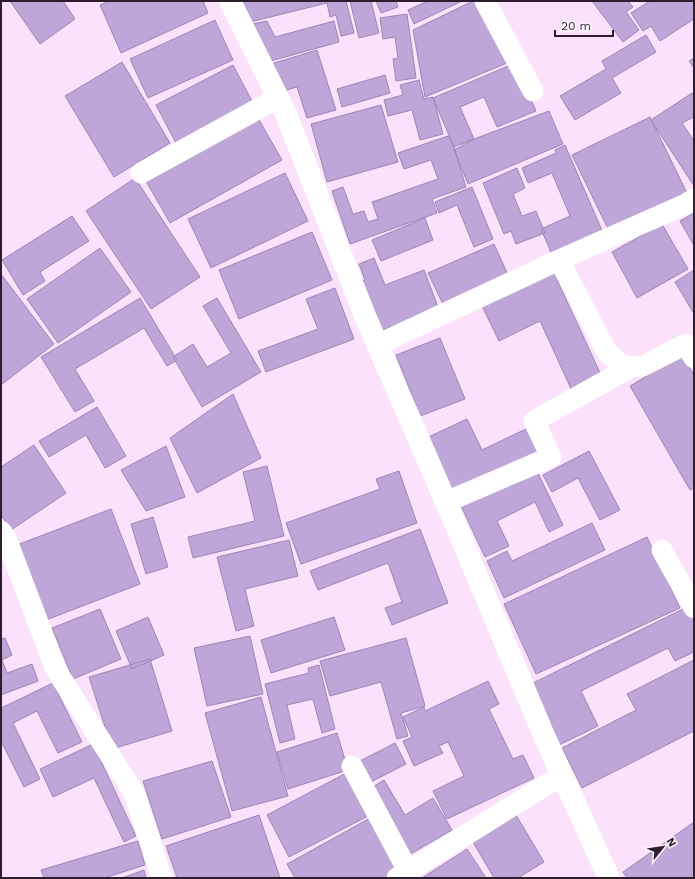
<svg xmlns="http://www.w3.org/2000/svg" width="695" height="879" viewBox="0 0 695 879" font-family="'Work Sans',sans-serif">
<rect width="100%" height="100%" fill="#fbe1fb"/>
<path fill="#bea6d8" stroke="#9d86b6" d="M 10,1 L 63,1 L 75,19 L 40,44 Z
M 109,1 L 203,1 L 208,13 L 121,53 L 100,5 Z
M 238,1 L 346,1 L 354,33 L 341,36 L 336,15 L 330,17 L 327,3 L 246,23 Z
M 350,1 L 371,1 L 379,33 L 359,38 Z
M 376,1 L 396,1 L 398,7 L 381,13 Z
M 428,1 L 462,1 L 414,24 L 408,10 Z
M 473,1 L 482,1 L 512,61 L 425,97 L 413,30 Z
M 592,1 L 628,1 L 633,7 L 626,12 L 639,30 L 623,42 Z
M 650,1 L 694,1 L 694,19 L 660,41 L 651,26 L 643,31 L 631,13 Z
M 407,14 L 416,78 L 396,81 L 393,59 L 398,58 L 395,37 L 383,39 L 380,18 Z
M 215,20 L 233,60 L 148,98 L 130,59 Z
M 267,21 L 275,37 L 334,21 L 339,42 L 267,62 L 247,25 Z
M 646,35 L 656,52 L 612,78 L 621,93 L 575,120 L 560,96 L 606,69 L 602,61 Z
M 317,50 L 336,110 L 307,118 L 297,87 L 280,92 L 271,64 Z
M 694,58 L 694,68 L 689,61 Z
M 122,62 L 170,143 L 114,177 L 65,96 Z
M 515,63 L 536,111 L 497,127 L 484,97 L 460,107 L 474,139 L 454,147 L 433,98 Z
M 233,65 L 253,103 L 176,143 L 156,105 Z
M 385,75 L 390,93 L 342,107 L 337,89 Z
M 419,80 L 424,99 L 433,97 L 443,134 L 420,140 L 412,110 L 388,116 L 384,100 L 403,95 L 400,85 Z
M 692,93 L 694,96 L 694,117 L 682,123 L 694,141 L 694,186 L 651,120 Z
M 381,105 L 398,162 L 327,182 L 311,124 Z
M 549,111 L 563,144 L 468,184 L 454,150 L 474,139 Z
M 650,117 L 687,193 L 609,231 L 572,155 Z
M 258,118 L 282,160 L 170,223 L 146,181 Z
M 448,136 L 454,147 L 466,187 L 432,199 L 437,213 L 350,244 L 332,191 L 343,187 L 353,214 L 364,211 L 368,222 L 378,219 L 372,202 L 438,179 L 431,160 L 404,169 L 398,153 Z
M 565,145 L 604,235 L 553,257 L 541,229 L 570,216 L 552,173 L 528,183 L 522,168 L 556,153 L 555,150 Z
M 517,168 L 525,188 L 513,194 L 522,216 L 536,211 L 545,233 L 516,244 L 511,231 L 504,234 L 483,183 Z
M 285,173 L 308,221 L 211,268 L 188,219 Z
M 135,178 L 200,277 L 151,309 L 86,211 Z
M 472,187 L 493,239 L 474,247 L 457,205 L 439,213 L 435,202 Z
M 694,213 L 694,243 L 693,244 L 680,221 Z
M 72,216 L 89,241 L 40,272 L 45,281 L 23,295 L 2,260 Z
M 425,218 L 433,240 L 381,261 L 372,240 Z
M 662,224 L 688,269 L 637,298 L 612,252 Z
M 312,232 L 332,280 L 239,319 L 219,270 Z
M 494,244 L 508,275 L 443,304 L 428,273 Z
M 100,248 L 131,292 L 58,343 L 27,299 Z
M 374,258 L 385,285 L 424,270 L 438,307 L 407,319 L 410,326 L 393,333 L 391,327 L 378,332 L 359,282 L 365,280 L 359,264 Z
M 694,270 L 694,314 L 675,282 Z
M 554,273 L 602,377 L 572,391 L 540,321 L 499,341 L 482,306 Z
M 1,274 L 54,344 L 1,385 Z
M 335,288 L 354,339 L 266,372 L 258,351 L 318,329 L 306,299 Z
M 140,298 L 177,360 L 167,366 L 144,328 L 75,369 L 94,401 L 75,412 L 41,357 Z
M 217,298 L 261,372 L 202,407 L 173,357 L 193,344 L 207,367 L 231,353 L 203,306 Z
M 440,338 L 465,399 L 420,416 L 396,355 Z
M 682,355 L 694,375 L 694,488 L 690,490 L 630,386 Z
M 233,394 L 261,458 L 197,493 L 170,438 Z
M 97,407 L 126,456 L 105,468 L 86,435 L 49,457 L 39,441 Z
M 467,419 L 482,450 L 530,427 L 542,452 L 450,495 L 424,439 Z
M 34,445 L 66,493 L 11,530 L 1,515 L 1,467 Z
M 166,446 L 185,497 L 146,511 L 121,470 Z
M 589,451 L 620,510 L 600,520 L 578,478 L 552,492 L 543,475 Z
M 267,466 L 284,536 L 193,558 L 188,537 L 255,521 L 243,472 Z
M 536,469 L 563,525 L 549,532 L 535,502 L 497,521 L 509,546 L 485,557 L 461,506 Z
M 399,471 L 417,523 L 301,564 L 286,523 L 380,489 L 376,479 Z
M 111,509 L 140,584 L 46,620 L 17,545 Z
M 153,517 L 168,567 L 146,574 L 131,524 Z
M 592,523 L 605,550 L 504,598 L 487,561 L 507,551 L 512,561 Z
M 420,529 L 448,603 L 392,625 L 385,608 L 402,602 L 388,563 L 318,590 L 310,571 Z
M 647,537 L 680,608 L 536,674 L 504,604 Z
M 289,540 L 298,576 L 245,589 L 254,626 L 236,631 L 217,557 Z
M 687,607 L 694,621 L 694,652 L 675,661 L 668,648 L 581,691 L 598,726 L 557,746 L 527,686 Z
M 100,609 L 121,659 L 73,679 L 52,628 Z
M 148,617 L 164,655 L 132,669 L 116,631 Z
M 334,617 L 345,650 L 271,673 L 261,640 Z
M 250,636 L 263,694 L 207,706 L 194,648 Z
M 5,638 L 12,655 L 2,660 L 7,673 L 32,664 L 38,681 L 1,695 L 1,639 Z
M 406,638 L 425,706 L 401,713 L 408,736 L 397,739 L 381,682 L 330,696 L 320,661 Z
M 150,659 L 172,731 L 112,749 L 89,677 Z
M 694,660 L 694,731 L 582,788 L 562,748 L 636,710 L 627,694 Z
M 319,665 L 335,729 L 322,733 L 313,699 L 287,705 L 295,739 L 280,743 L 265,684 L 309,673 L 308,668 Z
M 488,681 L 499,704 L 489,709 L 513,759 L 523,755 L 534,778 L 447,819 L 433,791 L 464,776 L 448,742 L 439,746 L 443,753 L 414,766 L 403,741 L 412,737 L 403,717 L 424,707 L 425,711 Z
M 53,683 L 82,742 L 58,753 L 37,711 L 13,723 L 40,779 L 24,787 L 1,741 L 1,708 Z
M 261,697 L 288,796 L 232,811 L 205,713 Z
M 337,733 L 348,770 L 288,789 L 277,752 Z
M 395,743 L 406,764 L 369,783 L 358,762 Z
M 93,744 L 136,836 L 124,842 L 94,778 L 53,797 L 40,769 Z
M 212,761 L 231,817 L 162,839 L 143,781 Z
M 348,772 L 370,815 L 289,857 L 267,815 Z
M 384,780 L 405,815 L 433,798 L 452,830 L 407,856 L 368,790 Z
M 259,815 L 280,878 L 177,878 L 166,846 Z
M 516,815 L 544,862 L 518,878 L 494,878 L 473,842 Z
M 372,817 L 400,869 L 384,878 L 295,878 L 287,864 Z
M 694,822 L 694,878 L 627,878 L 623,872 Z
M 138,841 L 145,865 L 104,878 L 44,878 L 41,870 Z
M 467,849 L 486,878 L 422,878 Z
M 144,870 L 146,878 L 122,878 Z"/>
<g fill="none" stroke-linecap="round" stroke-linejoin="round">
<path stroke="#fff" stroke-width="21" d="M 485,1 L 533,91
M 141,173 L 278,98
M 694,199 L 686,204 L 559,260 L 607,352 L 620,364 L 631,367 L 643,366 L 686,344 L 694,358
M 377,345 L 559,260
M 446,502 L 551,457 L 534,421 L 631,367
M 1,531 L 6,538 L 56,670 L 134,793 L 162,878
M 662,550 L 694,608
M 352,766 L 408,871
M 397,878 L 562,775"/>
<path stroke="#fff" stroke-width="22" d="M 230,1 L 286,114 L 365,316 L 446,502 L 542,731 L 609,878"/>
</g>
<rect width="695" height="879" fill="none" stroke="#2d1d2d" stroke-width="4"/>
<g transform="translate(663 847) rotate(60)" stroke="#fef5fd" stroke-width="3" paint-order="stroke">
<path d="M0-3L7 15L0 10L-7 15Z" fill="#2d1d2d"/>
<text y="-6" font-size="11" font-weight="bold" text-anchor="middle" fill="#2d1d2d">N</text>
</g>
<path d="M555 30v6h58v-6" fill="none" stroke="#2d1d2d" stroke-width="2"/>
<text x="561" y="30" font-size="12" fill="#2d1d2d" stroke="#fef5fd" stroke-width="3" paint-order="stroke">20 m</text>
</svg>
